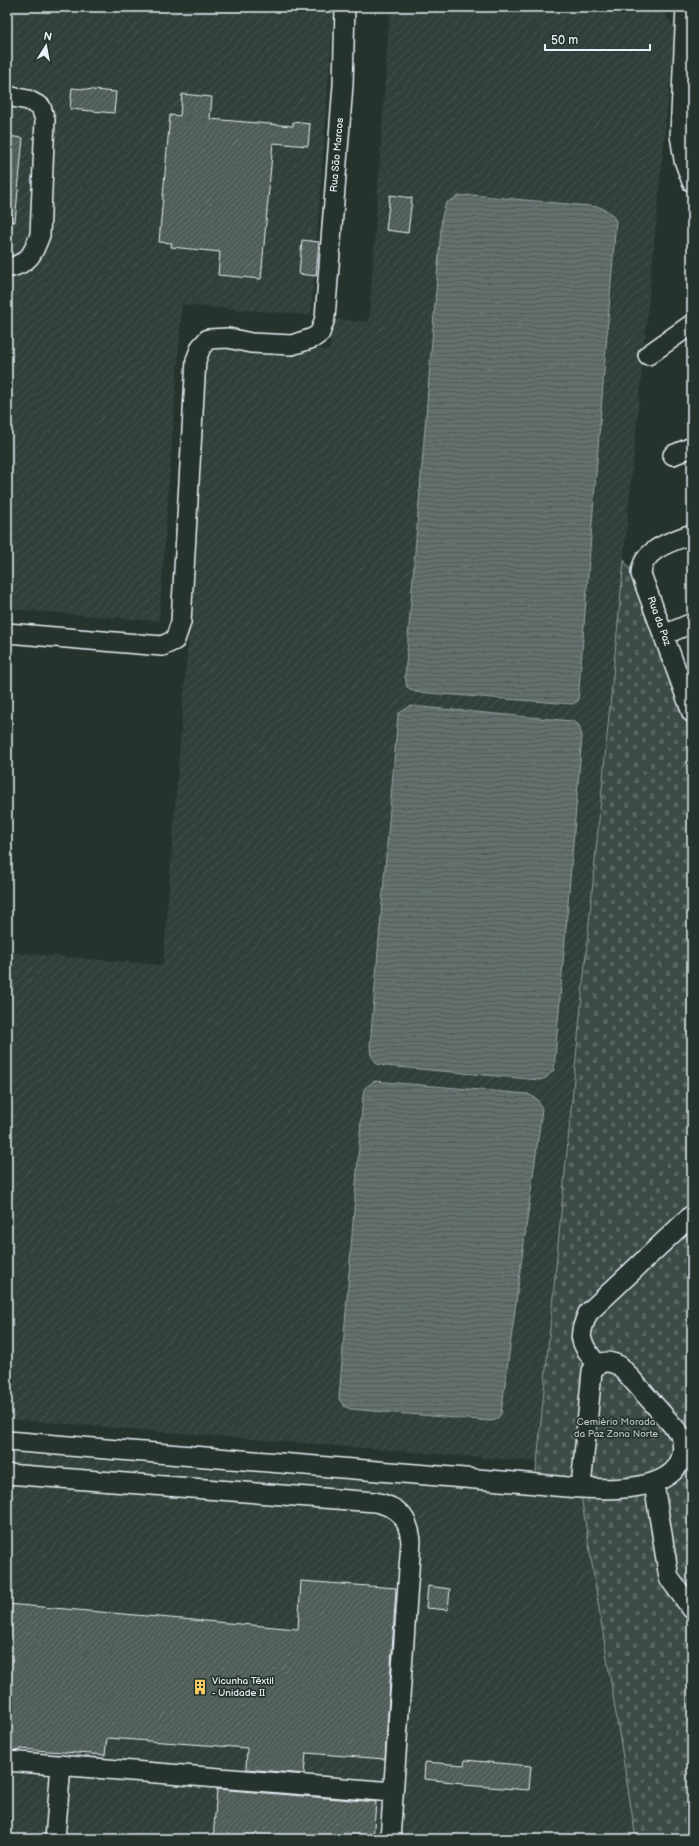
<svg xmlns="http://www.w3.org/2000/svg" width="699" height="1846" viewBox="0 0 699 1846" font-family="'Balsamiq Sans',sans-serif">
<defs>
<pattern id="industrial-furrows" width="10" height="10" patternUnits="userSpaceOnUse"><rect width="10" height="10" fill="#333f3a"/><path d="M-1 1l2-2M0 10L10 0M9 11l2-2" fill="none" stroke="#47524e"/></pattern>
<pattern id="cemetery-stones" width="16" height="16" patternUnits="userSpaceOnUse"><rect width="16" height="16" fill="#3e4b47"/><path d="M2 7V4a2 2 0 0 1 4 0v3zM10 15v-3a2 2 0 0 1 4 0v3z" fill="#5a6562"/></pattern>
<pattern id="water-rules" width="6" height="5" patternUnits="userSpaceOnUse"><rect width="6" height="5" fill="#636f6d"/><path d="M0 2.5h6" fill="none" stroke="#535a5a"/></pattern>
<pattern id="building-hatch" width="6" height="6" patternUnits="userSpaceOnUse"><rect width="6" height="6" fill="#505c59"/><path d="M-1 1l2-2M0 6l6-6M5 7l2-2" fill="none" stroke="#697472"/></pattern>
</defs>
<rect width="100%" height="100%" fill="#26332d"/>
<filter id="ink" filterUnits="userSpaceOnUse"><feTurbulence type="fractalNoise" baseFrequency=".025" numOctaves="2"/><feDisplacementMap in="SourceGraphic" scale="8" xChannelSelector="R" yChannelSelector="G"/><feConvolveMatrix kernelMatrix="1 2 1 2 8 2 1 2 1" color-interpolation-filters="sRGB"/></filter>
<g filter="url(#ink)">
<path fill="url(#industrial-furrows)" d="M 7,7 L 334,7 L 311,315 L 182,305 L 159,621 L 7,609 Z
M 390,7 L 659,7 L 675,28 L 536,1462 L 7,1419 L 7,952 L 163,965 L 191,600 L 208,343 L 330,350 L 331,319 L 369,322 Z
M 7,1453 L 290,1476 L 581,1496 L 636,1839 L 7,1839 Z"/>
<path fill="url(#cemetery-stones)" stroke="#939ea0" d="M 624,560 L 633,575 L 692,730 L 692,1839 L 636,1839 L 581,1496 L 534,1493 Z"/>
<path fill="url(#water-rules)" stroke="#98a3a5" d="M 472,195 L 600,207 L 609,212 L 616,220 L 578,701 L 572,704 L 415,692 L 407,687 L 405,676 L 442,216 L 446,203 L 459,196 Z
M 410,706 L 572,721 L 579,725 L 582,736 L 554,1070 L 546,1078 L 540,1080 L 386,1066 L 377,1064 L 371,1055 L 370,1046 L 398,714 Z
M 374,1081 L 528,1094 L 537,1099 L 542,1109 L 501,1414 L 496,1420 L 490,1421 L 350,1409 L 344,1406 L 339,1399 L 363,1096 L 364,1089 Z"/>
<path fill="url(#building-hatch)" stroke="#e8f1f8" d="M 72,88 L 116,92 L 114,113 L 70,109 Z
M 182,94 L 212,97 L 210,119 L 293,126 L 293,122 L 310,124 L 308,146 L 273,143 L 261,279 L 218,275 L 220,252 L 171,247 L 172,243 L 159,242 L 170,115 L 180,116 Z
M 7,136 L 23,138 L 15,222 L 7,222 Z
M 390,195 L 412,198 L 408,233 L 386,230 Z
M 302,240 L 319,242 L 316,276 L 299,274 Z
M 301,1581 L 396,1588 L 385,1759 L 306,1753 L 304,1774 L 246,1769 L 247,1748 L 107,1738 L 105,1755 L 20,1749 L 20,1751 L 7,1750 L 7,1604 L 298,1629 Z
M 428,1586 L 450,1589 L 448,1610 L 426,1608 Z
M 465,1760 L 531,1766 L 529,1790 L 463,1785 L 463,1783 L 424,1779 L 425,1762 L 464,1765 Z
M 217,1789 L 376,1802 L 373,1839 L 213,1839 Z"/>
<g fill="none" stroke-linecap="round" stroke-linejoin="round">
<defs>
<path id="minor" d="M 686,7 L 680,135 L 684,160 L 692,182
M 7,96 L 28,100 L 41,107 L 45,120 L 40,235 C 33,254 29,264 7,268
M 648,355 L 692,324
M 673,455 L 692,447
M 692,534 C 673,541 642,549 641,574 L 692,713
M 7,633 L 162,646 L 175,640 L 181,622 L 196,360 L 201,347 L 208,339 L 228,338 L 251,343 L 292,345 L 313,338 L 320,333 L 325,318 L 343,85 L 345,7
M 664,635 L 692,623
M 597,1365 C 581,1342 576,1340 588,1313 L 692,1215
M 7,1441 L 526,1483 C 564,1486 699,1509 681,1435 L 620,1366 C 608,1360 600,1360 592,1371 L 581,1487
M 7,1474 L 375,1502 C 399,1507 408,1517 411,1541 L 390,1839
M 654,1484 L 669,1578 L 692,1609
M 7,1761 L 393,1792
M 55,1839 L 61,1765"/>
</defs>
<use href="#minor" stroke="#e8f1f8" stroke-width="22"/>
<use href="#minor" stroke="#26332d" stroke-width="19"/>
</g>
</g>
<defs>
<symbol id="building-bare" viewBox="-9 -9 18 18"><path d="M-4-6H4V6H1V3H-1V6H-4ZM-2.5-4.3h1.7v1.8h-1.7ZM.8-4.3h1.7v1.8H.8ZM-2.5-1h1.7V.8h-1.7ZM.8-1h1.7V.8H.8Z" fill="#ffd166" stroke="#26332d" stroke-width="2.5" paint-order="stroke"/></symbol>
</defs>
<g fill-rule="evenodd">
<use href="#building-bare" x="189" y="1676" width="22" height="22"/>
</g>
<g text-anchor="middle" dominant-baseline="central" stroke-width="3.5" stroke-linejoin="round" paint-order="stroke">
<g font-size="10" fill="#e8f1f8" stroke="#26332d">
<text transform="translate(337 155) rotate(-85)">Rua São Marcos</text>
<text transform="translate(659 621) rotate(70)">Rua da Paz</text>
</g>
<g font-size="10" fill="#b5bfc3" stroke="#26332d">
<text x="616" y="1422">Cemiério Morada<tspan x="616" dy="12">da Paz Zona Norte</tspan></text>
</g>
<g font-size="10" fill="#e8f1f8" stroke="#26332d" text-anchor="start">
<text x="212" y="1681">Vicunha Têxtil<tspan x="212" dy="12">- Unidade II</tspan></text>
</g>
</g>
<rect width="699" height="1846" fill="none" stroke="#26332d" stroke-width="24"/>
<rect x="12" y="12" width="675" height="1822" fill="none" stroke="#e8f1f8" stroke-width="1.5" filter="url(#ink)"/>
<g transform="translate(46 46) rotate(11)" stroke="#26332d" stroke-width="3" paint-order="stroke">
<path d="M0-3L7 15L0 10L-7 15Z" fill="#e8f1f8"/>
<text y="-6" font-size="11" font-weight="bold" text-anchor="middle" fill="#e8f1f8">N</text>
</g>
<path d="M545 44v6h105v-6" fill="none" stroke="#e8f1f8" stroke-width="2"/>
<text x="551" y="44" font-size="12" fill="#e8f1f8" stroke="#26332d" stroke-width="3" paint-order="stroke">50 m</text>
</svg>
